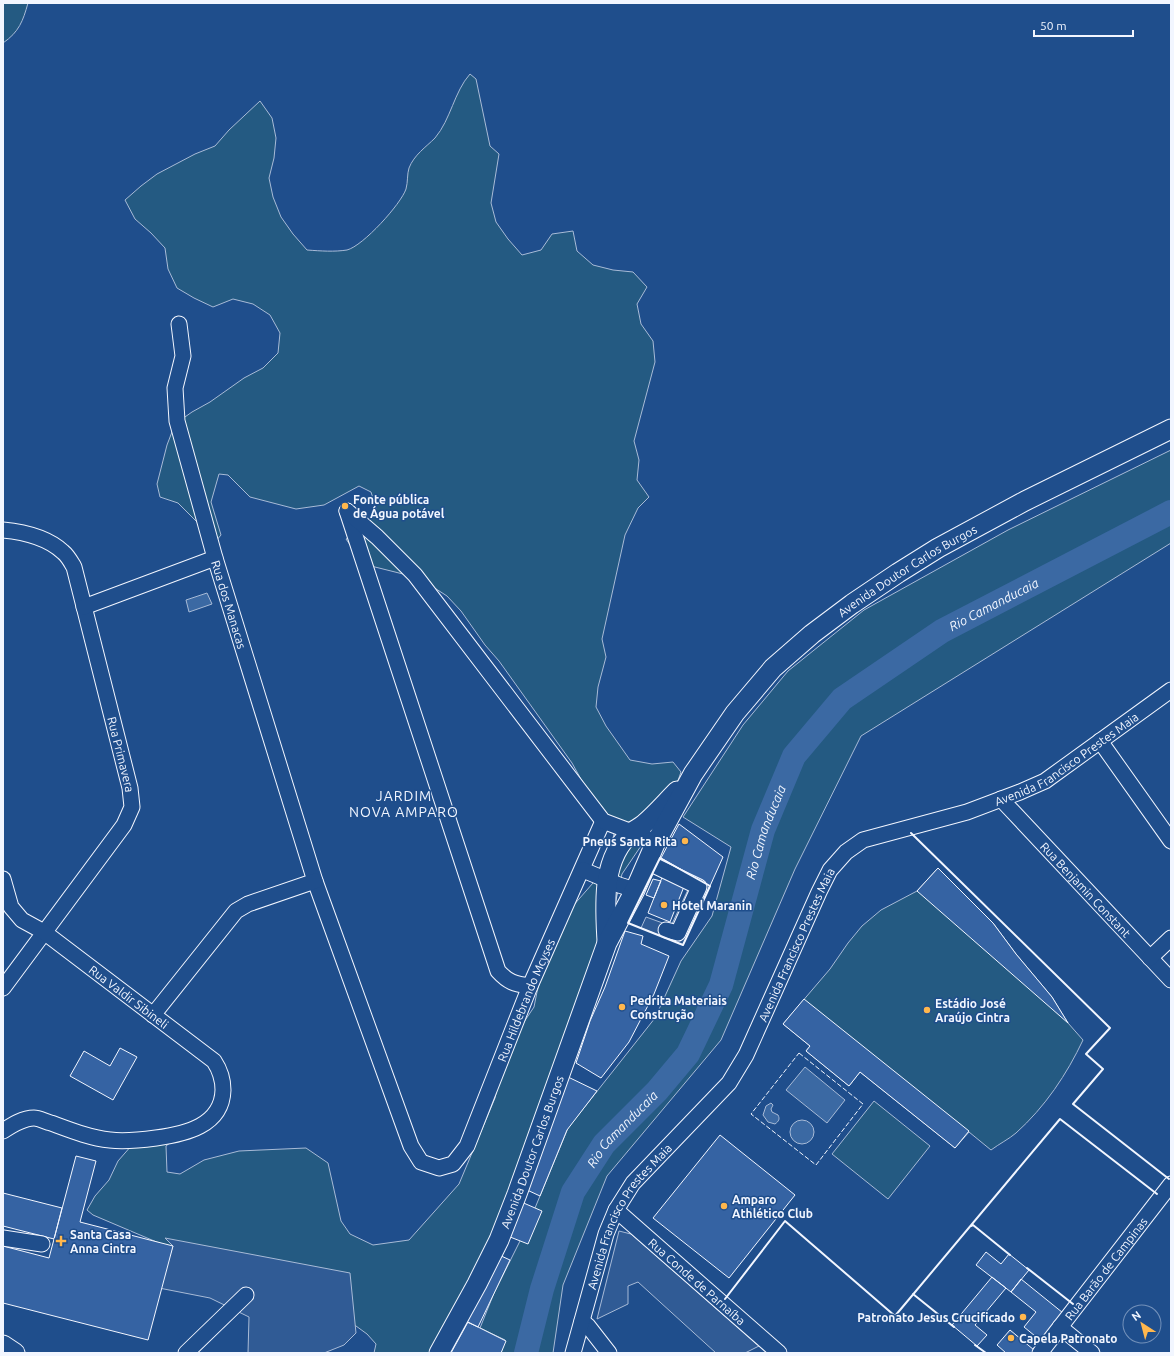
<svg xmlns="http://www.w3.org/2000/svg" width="1174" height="1356" viewBox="0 0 1174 1356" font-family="Ubuntu,sans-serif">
<rect width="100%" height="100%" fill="#1f4e8c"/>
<path fill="#245a82" stroke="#a8bbd7" d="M 3,3 L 28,3 C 23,21 19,32 3,43 Z
M 470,74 L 476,79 L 490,146 L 499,154 L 491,203 L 496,222 L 508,239 L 522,255 L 541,250 L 552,234 L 573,231 L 577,251 L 593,265 L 613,270 L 633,272 L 647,287 L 637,304 L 641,324 L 653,341 L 655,362 L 634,441 L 639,460 L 637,480 L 649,497 L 638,508 L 625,535 L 602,639 L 606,657 L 598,687 L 596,707 L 606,726 L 630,760 L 652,764 L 673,762 L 681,772 L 670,803 L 622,874 L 607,939 L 542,1128 L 435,1353 L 374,1353 L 376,1344 L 367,1334 L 334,1310 L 272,1291 L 93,1215 L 87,1210 L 95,1196 L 109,1180 L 118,1161 L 132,1145 L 171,1142 L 166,1146 L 167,1172 L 180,1174 L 204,1160 L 239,1151 L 306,1148 L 328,1163 L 341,1221 L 350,1234 L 373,1245 L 409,1240 L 459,1184 L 495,1098 L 502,1066 L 522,1025 L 534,1007 L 537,992 L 542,974 L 565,915 L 607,867 L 615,829 L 582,781 L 572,763 L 499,661 L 485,645 L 461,611 L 447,596 L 430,585 L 411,576 L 371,566 L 355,552 L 346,539 L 359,533 L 376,508 L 371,492 L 359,486 L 324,505 L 296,509 L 250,497 L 228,475 L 219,474 L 211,502 L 221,535 L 216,541 L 178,503 L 160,497 L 157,484 L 167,445 L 175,424 L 192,412 L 210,402 L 244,378 L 263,368 L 278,353 L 280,333 L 270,315 L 253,304 L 233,299 L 213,307 L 194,298 L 177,288 L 168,269 L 165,248 L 151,233 L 135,219 L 125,200 L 141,186 L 157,174 L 195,154 L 215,146 L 229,130 L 260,101 L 272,118 L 276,138 L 274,158 L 269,178 L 273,197 L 281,217 L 293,234 L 307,250 C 321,251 334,252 347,250 C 363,246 401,204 406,189 C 408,182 407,174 409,168 C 414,155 426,147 435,138 C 451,119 454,92 470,74 Z
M 1171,450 L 1171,543 L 861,736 L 795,869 L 721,1040 L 607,1176 L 563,1285 L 553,1353 L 501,1353 L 505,1340 L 480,1328 L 494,1293 L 528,1225 L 568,1128 L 655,1018 L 681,961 L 712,916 L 731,847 L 683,817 L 743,725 L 788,671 L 864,610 L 1008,530 Z
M 938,868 L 993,923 L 1016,954 L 1052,997 L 1068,1023 L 1083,1040 C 1067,1074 1045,1107 1016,1133 C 1009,1139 999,1144 991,1150 L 969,1132 L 955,1148 L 860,1072 L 849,1086 L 806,1051 L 810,1046 L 783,1024 L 830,969 L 848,943 L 862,926 L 881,910 L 917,891 Z
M 874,1101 L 930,1146 L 888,1199 L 832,1154 Z"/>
<path fill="#305b95" stroke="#a8bbd7" d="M 694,877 L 710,886 L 683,945 L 641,928 L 646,917 L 671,926 Z
M 619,1231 L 631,1234 L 759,1346 L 745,1353 L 716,1353 L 638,1282 L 628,1286 L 628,1304 L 597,1319 Z
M 165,1238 L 350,1273 L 356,1333 L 344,1345 L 324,1353 L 248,1353 L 249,1317 L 210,1298 L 159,1288 L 173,1246 Z"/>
<path fill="#3b69a3" stroke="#a8bbd7" d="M 207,593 L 212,604 L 189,612 L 186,600 Z
M 805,1067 L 845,1100 L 827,1123 L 786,1090 Z
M 771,1103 L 773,1105 L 771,1109 L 772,1112 L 778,1115 C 780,1119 779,1121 775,1124 L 768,1122 L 763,1115 L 766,1106 Z
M790 1132a12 12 0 1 1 24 0a12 12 0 1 1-24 0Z"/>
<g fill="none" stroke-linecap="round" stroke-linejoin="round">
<path stroke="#3b69a3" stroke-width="24" id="s1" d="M 526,1353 L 542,1289 L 573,1192 L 604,1144 L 657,1091 L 688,1054 L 721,985 L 763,830 L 794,756 L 842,699 L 942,631 L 1171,512"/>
</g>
<path fill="#3563a3" stroke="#f2f6ff" d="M 679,824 L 723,857 L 710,886 L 661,858 Z
M 938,868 L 993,923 L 1016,954 L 1052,997 L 1068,1023 L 917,891 Z
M 663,875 L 685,884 L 670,922 L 648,913 Z
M 653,879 L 661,881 L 654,898 L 646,895 Z
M 625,931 L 643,936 L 641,944 L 669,956 L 654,994 L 629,1042 L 601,1078 L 576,1063 L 590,1021 L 605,987 Z
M 804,999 L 969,1131 L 955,1148 L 860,1072 L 849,1086 L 806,1051 L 810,1046 L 783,1024 Z
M 120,1048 L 137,1057 L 113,1100 L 70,1076 L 84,1051 L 110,1066 Z
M 566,1076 L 597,1091 L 567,1130 L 540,1196 L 525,1189 Z
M 720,1135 L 795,1195 L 729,1278 L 653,1218 Z
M 76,1156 L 96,1161 L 80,1222 L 173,1246 L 148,1340 L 3,1303 L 3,1246 L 49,1258 Z
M 3,1193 L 62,1208 L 54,1239 L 3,1226 Z
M 519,1201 L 542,1211 L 528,1244 L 505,1235 Z
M 986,1252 L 1001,1264 L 1009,1254 L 1029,1270 L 1011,1292 L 976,1265 Z
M 499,1255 L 510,1260 L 478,1327 L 467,1322 Z
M 992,1277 L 1006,1288 L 975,1325 L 987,1335 L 977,1346 L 952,1325 Z
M 1021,1279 L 1068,1317 L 1046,1345 L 1024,1327 L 1036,1312 L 1011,1292 Z
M 468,1322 L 506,1341 L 501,1353 L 451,1353 Z
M 1010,1330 L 1034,1350 L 1032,1353 L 1006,1353 L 997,1345 Z"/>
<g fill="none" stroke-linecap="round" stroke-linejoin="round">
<defs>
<g id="minor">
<path id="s2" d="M 179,324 L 183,356 L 175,388 L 177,421 L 215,558 L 315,881 L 411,1146 L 421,1162 L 439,1168 L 453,1164 L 467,1146 L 530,986 L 603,821"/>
<path d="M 347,511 L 498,971 C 508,982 514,984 530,986"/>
<path d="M 347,511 L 377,537 L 415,575 L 603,821 L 645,837 L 655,844"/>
<path id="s3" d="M 3,530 C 24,532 48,538 63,552 C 68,556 71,562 74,567 L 130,788 L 132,807 L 124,825 L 3,988"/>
<path d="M 84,607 L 215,558"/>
<path d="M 1100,741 L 1171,841"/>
<path id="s4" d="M 1001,799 L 1171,980"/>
<path d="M 647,862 L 699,887 L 678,933 L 666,930"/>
<path d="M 583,870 L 619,885 L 635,890"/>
<path id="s5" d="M 3,879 L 11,907 L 22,920 L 44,932 L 214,1061 C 220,1070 223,1079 223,1090 C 222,1126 185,1134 156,1138 C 141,1140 125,1142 110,1140 C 90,1138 70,1130 51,1123 C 46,1122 39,1118 34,1118 C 23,1118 12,1125 3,1131"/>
<path d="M 1150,958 L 1171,938"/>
<path d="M 153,1015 L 236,911 L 248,904 L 315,881"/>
<path id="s6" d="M 616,1210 L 779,1353"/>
<path d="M 3,1238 L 42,1244"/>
<path d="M 582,1321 L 588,1326 L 609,1353"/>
<path d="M 1060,1327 L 1092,1353"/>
<path d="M 186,1353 L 246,1295"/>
<path id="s7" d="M 573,1353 L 606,1234 L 616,1210 L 633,1183 L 729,1083 L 746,1055 L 819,892 L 830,870 L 846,852 L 863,840 L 967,812 L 1020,792 L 1045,781 L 1171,690"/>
<path id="s8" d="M 1040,1353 L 1171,1184"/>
</g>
<g id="major">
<path d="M 607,941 C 605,905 601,858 632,832 C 636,829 641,827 644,824 C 656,814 666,802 677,791"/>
<path d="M 3,1345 L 15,1353"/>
<path id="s9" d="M 439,1353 L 477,1284 L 499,1240 L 517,1194 L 607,943 L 635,890 L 655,844 L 693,774 L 735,713 L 773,668 L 812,634 L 852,604 L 898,573 L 938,548 L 1025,501 L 1171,429"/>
</g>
</defs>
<use href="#minor" stroke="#f2f6ff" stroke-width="17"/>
<use href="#major" stroke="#f2f6ff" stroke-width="21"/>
<use href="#minor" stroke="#1f4e8c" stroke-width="15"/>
<use href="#major" stroke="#1f4e8c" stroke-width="19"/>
<path stroke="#f2f6ff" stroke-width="1" stroke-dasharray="5 2" stroke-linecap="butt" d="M 799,1053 L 863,1104 L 816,1165 L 751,1114 Z"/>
<path stroke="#f2f6ff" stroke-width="2" d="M 911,833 L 1110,1028 L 1086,1054 L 1103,1069 L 1073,1104 L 1169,1179
M 660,858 L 710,886 L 683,945 L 628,923 Z
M 971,1226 L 973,1225 L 1010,1255
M 1027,1268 L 1073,1304
M 913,1294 L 954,1327
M 725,1299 L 785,1221 L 895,1316 L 1060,1119 L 1157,1194
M 975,1345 L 986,1353"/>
</g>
<g fill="#ffb74d" stroke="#1f4e8c" stroke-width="1.5">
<circle cx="345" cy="506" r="4"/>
<circle cx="685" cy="841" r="4"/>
<circle cx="664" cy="905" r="4"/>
<circle cx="622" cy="1007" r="4"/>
<circle cx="927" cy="1010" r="4"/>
<circle cx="724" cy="1206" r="4"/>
<path d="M59 1235h4v4h4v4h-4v4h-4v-4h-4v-4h4z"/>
<circle cx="1023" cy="1317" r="4"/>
<circle cx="1011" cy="1338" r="4"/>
</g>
<g text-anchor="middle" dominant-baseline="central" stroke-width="3" stroke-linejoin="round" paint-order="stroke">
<g font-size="12" font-weight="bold" fill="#f2f6ff" stroke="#1f4e8c" text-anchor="start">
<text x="353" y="499">Fonte pública<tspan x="353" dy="14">de Água potável</tspan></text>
<text x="677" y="841" text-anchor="end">Pneus Santa Rita</text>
<text x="672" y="905">Hotel Maranin</text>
<text x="630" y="1000">Pedrita Materiais<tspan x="630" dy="14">Construção</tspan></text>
<text x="935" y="1003">Estádio José<tspan x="935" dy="14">Araújo Cintra</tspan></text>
<text x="732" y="1199">Amparo<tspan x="732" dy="14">Athlético Club</tspan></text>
<text x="70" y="1234">Santa Casa<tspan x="70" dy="14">Anna Cintra</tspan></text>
<text x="1015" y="1317" text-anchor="end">Patronato Jesus Crucificado</text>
<text x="1019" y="1338">Capela Patronato</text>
</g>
<g font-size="12" fill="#f2f6ff" stroke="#1f4e8c">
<text stroke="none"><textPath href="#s9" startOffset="933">Avenida Doutor Carlos Burgos</textPath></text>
<text stroke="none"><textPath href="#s2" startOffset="289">Rua dos Manacas</textPath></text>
<text stroke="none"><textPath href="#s3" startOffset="277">Rua Primavera</textPath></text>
<text stroke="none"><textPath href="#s7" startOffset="822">Avenida Francisco Prestes Maia</textPath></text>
<text stroke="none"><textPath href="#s4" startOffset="124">Rua Benjamin Constant</textPath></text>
<text stroke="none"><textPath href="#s7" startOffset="474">Avenida Francisco Prestes Maia</textPath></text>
<text stroke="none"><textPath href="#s5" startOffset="178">Rua Valdir Sibineli</textPath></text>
<text stroke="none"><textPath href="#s2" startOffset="1093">Rua Hildebrando Mcyses</textPath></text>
<text stroke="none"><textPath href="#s9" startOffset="222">Avenida Doutor Carlos Burgos</textPath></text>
<text stroke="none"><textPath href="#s7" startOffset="150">Avenida Francisco Prestes Maia</textPath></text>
<text stroke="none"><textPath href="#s8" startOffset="107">Rua Barão de Campinas</textPath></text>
<text stroke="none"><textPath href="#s6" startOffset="108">Rua Conde de Parnaíba</textPath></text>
</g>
<g font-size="13" font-style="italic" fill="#f2f6ff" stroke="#1f4e8c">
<text stroke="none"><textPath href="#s1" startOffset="919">Rio Camanducaia</textPath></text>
<text stroke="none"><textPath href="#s1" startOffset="584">Rio Camanducaia</textPath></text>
<text stroke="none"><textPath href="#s1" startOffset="248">Rio Camanducaia</textPath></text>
</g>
<g font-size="14" letter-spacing="1" fill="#f2f6ff" stroke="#1f4e8c">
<text x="404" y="796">JARDIM<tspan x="404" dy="16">NOVA AMPARO</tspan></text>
</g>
</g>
<rect width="1174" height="1356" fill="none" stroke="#f2f6ff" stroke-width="8"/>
<g transform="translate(1142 1324) rotate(324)"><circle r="19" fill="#1f4e8c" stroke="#7391ba"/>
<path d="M0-3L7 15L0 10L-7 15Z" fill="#ffb74d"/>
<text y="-6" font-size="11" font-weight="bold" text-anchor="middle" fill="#f2f6ff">N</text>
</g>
<path d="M1034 30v6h99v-6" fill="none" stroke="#f2f6ff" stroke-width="2"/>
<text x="1040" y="30" font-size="12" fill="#f2f6ff" stroke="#1f4e8c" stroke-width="3" paint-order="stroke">50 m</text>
</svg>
